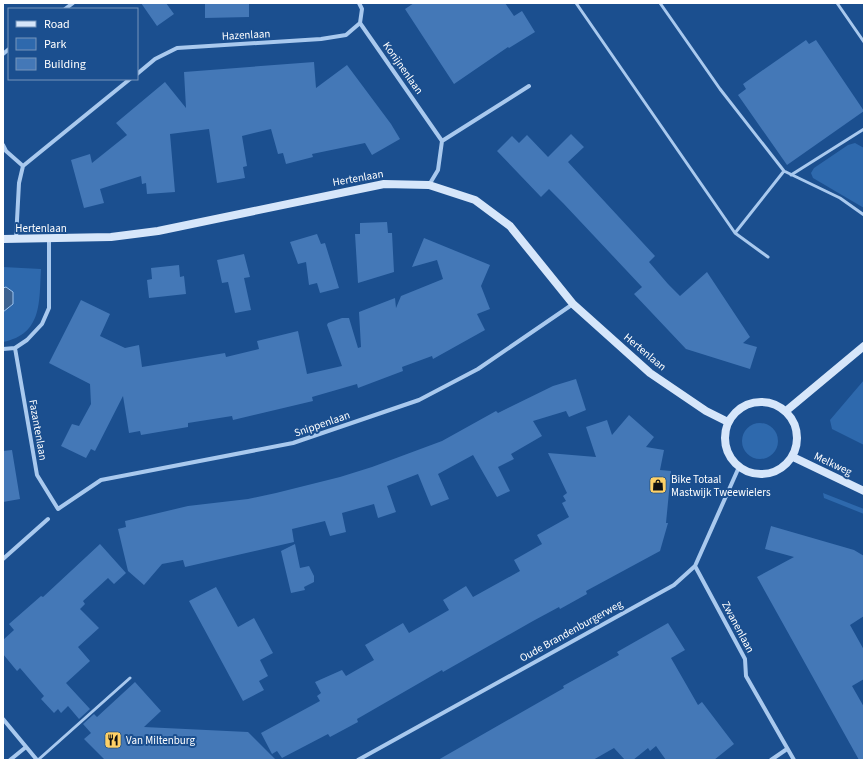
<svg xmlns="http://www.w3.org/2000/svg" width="867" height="763" viewBox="0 0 867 763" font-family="'Source Sans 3',sans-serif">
<rect width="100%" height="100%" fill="#1b4f8f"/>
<path fill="#2e69ad" d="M 855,143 L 864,148 L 864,208 L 813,178 L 811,173 L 814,168 L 848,145 Z
M 3,267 L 41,269 C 39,301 43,334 3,342 L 3,312 L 13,304 L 13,292 L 6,287 L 3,288 Z
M 864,380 L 864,445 L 832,429 L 830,420 Z
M742 441a18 18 0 1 1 36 0a18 18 0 1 1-36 0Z
M 823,493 L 864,509 L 864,514 L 824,498 Z"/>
<path fill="#3c6290" stroke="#9cc4f0" d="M 6,287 L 13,292 L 13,304 L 3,312 L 3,288 Z"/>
<path fill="#4478b7" d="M 141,3 L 166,3 L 174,14 L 157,26 Z
M 205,3 L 249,3 L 249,17 L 205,18 Z
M 414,3 L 505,3 L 514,16 L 522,11 L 535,32 L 509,48 L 508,47 L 454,84 L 405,9 Z
M 806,40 L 809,44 L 816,40 L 864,111 L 787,165 L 738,95 L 746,89 L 743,84 Z
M 314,62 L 316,88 L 347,65 L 391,124 L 400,139 L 372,155 L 365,143 L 312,154 L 313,157 L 286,164 L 283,153 L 278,154 L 271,129 L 242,136 L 247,166 L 243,167 L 245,178 L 217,183 L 209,129 L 170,134 L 175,192 L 147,194 L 146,183 L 142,184 L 141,176 L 100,189 L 104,203 L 84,208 L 71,160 L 90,154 L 92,163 L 127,135 L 116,123 L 165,82 L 186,108 L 184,72 Z
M 571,134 L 584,147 L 568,162 L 655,256 L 649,262 L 668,284 L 680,296 L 707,272 L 750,337 L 743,343 L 757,347 L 750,369 L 686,349 L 634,294 L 642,287 L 563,203 L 549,189 L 541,197 L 497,151 L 512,136 L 519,143 L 527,135 L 548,157 Z
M 387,222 L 388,233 L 392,233 L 394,272 L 358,283 L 355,234 L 360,234 L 360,223 Z
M 317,234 L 321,244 L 325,243 L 339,288 L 320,293 L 317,283 L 309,285 L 306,262 L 298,264 L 290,242 Z
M 424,238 L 490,265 L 481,286 L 490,309 L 477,314 L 485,330 L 433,359 L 432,356 L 402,367 L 403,371 L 358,388 L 357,384 L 312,397 L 313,401 L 233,420 L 232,416 L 188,423 L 188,427 L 141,435 L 140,431 L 129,433 L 123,396 L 95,451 L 91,449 L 86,458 L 61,446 L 72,424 L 79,426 L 91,404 L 90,384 L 49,363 L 81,300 L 110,314 L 100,336 L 125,348 L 139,345 L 142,367 L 225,353 L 226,357 L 259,349 L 257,341 L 298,331 L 307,374 L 342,366 L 327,325 L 328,323 L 342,318 L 349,318 L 358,348 L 361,347 L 359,312 L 395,298 L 396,308 L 401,296 L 443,279 L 437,260 L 412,267 Z
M 244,254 L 250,277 L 244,278 L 251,310 L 235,313 L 228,282 L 222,283 L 217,260 Z
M 179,265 L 180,277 L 184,276 L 186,294 L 149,298 L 147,280 L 152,279 L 151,268 Z
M 576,379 L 586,410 L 569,417 L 566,411 L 533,421 L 542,436 L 511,454 L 514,459 L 498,467 L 510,491 L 497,497 L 473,455 L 438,474 L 449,499 L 431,506 L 418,474 L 387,486 L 396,512 L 378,518 L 374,504 L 342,513 L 346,532 L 330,536 L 325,521 L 292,529 L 294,542 L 185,567 L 183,560 L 162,564 L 144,585 L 128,571 L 118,529 L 126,527 L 125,521 L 188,506 L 248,499 L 276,493 L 340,477 L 372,467 L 442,441 L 496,411 L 498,413 L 553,386 Z
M 629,415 L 654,437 L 646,447 L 664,450 L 660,470 L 671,471 L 666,523 L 668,523 L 660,551 L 586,591 L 587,594 L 560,609 L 559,607 L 533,621 L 443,672 L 442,670 L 357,719 L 358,722 L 330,737 L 328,734 L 282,758 L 277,751 L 272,754 L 261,733 L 320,701 L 317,696 L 321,693 L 315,682 L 342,670 L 346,676 L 374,660 L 365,645 L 403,623 L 409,633 L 449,610 L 443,600 L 466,586 L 473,597 L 520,571 L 514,560 L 542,544 L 537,535 L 569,517 L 562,503 L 566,501 L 563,496 L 567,493 L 548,453 L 596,457 L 586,427 L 607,420 L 612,435 Z
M 12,450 L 20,499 L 3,502 L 3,451 Z
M 771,526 L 854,550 L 864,556 L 864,616 L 850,625 L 864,650 L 864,679 L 852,686 L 864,707 L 864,760 L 859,760 L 757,577 L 794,557 L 765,549 Z
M 100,544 L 126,573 L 114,584 L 108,578 L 83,601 L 85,604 L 80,609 L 99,628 L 78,647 L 90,661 L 66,683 L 90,709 L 79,719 L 68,706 L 61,713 L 58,709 L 54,713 L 41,699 L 44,696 L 20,668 L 17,671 L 3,654 L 3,640 L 14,630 L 9,624 L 41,596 L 43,597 Z
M 295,544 L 300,568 L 309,566 L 314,576 L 314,582 L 304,587 L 305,590 L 291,593 L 281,551 Z
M 216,587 L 238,627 L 254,618 L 273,653 L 260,660 L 268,676 L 259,681 L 264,690 L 243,701 L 189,601 Z
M 668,623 L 685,650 L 671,658 L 698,705 L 702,702 L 734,744 L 714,760 L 666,760 L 656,746 L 650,751 L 648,748 L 633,760 L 625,760 L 614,748 L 593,760 L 438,760 L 564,688 L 563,686 L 619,655 L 617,652 Z
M 135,682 L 161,711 L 144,727 L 248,732 L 276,760 L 105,760 L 84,739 L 91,733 L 83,724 L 94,714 L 97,717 Z"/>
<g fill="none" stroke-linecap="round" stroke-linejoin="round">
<path stroke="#a9c9ee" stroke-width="3" d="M 576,3 L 735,233 L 768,257
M 660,3 L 720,89 L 784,171 L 840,198 L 864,215
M 837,3 L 864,42
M 791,175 L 864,129
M 735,233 L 784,171
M 38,760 L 130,678"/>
<path stroke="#a9c9ee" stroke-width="4" d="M 359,3 L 362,9 L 360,23 L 442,141 L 438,170 L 429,185
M 65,9 L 73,3
M 3,54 L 9,49
M 137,74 L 155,59 L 177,48 L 321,39 L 346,35 L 360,23
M 442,141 L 529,86
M 3,145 L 6,151 L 23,166
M 16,239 L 19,183 L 23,166 L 130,79
M 15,348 L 37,475 L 58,509 L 101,480 L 293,443 L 419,400 L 478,369 L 573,304
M 3,349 L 15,348 L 27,340 L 42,324 L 49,308 L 49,239
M 3,559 L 48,519
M 695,566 L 745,659 L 746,676 L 794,760
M 3,719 L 37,760
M 10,760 L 26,747
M 358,760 L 674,585 L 695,566 L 739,467
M 771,760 L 787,749"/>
<path stroke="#d6e6fa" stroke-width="8" d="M 3,239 L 111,237 L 158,231 L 384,184 L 429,185 L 475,200 L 510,226 L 573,304 L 650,373 L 706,411 L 728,422
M725 438a36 36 0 1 1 72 0a36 36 0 1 1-72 0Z
M 786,411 L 864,346
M 793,457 L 864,491"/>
</g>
<defs>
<symbol id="shop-square" viewBox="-11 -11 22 22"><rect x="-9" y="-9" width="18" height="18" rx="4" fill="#ffd166" stroke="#1b4f8f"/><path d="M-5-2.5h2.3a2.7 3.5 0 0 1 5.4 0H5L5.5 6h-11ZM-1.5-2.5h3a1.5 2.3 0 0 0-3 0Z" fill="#111"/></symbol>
<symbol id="restaurant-square" viewBox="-11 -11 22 22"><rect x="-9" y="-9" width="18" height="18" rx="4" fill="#ffd166" stroke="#1b4f8f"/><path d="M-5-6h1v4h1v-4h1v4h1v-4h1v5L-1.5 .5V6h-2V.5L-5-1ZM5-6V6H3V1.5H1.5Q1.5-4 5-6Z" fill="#111"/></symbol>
</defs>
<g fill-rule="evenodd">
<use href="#shop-square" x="648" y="475" width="20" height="20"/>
<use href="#restaurant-square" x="103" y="730" width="20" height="20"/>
</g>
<g text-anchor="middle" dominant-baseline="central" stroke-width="4" stroke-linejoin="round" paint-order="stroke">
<g font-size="11" fill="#fff" stroke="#1b4f8f">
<text transform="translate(246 35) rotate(-3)">Hazenlaan</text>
<text transform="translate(403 68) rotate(55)">Konijnenlaan</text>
<text transform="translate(358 178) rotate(-10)">Hertenlaan</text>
<text x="41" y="228">Hertenlaan</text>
<text transform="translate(645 352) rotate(40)">Hertenlaan</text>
<text transform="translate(322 424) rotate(-19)">Snippenlaan</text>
<text transform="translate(38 430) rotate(80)">Fazantenlaan</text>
<text transform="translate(833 464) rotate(25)">Melkweg</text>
<text transform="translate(738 627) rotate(62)">Zwanenlaan</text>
<text transform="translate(571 631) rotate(-29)">Oude Brandenburgerweg</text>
</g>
<g font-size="11" fill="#fff" stroke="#1b4f8f" text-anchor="start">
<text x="671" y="479">Bike Totaal<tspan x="671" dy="13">Mastwijk Tweewielers</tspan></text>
<text x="126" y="740">Van Miltenburg</text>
</g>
</g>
<rect width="867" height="763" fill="none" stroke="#ffffff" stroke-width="8"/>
<rect x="8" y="8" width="130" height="72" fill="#1b4f8f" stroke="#7695bc"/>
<rect x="16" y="21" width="20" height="6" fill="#d6e6fa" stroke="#7695bc"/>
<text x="44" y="28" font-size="12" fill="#ffffff">Road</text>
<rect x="16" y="38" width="20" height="12" fill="#2e69ad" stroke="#7695bc"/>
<text x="44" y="48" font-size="12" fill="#ffffff">Park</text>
<rect x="16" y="58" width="20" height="12" fill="#4478b7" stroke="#7695bc"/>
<text x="44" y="68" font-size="12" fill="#ffffff">Building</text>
</svg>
